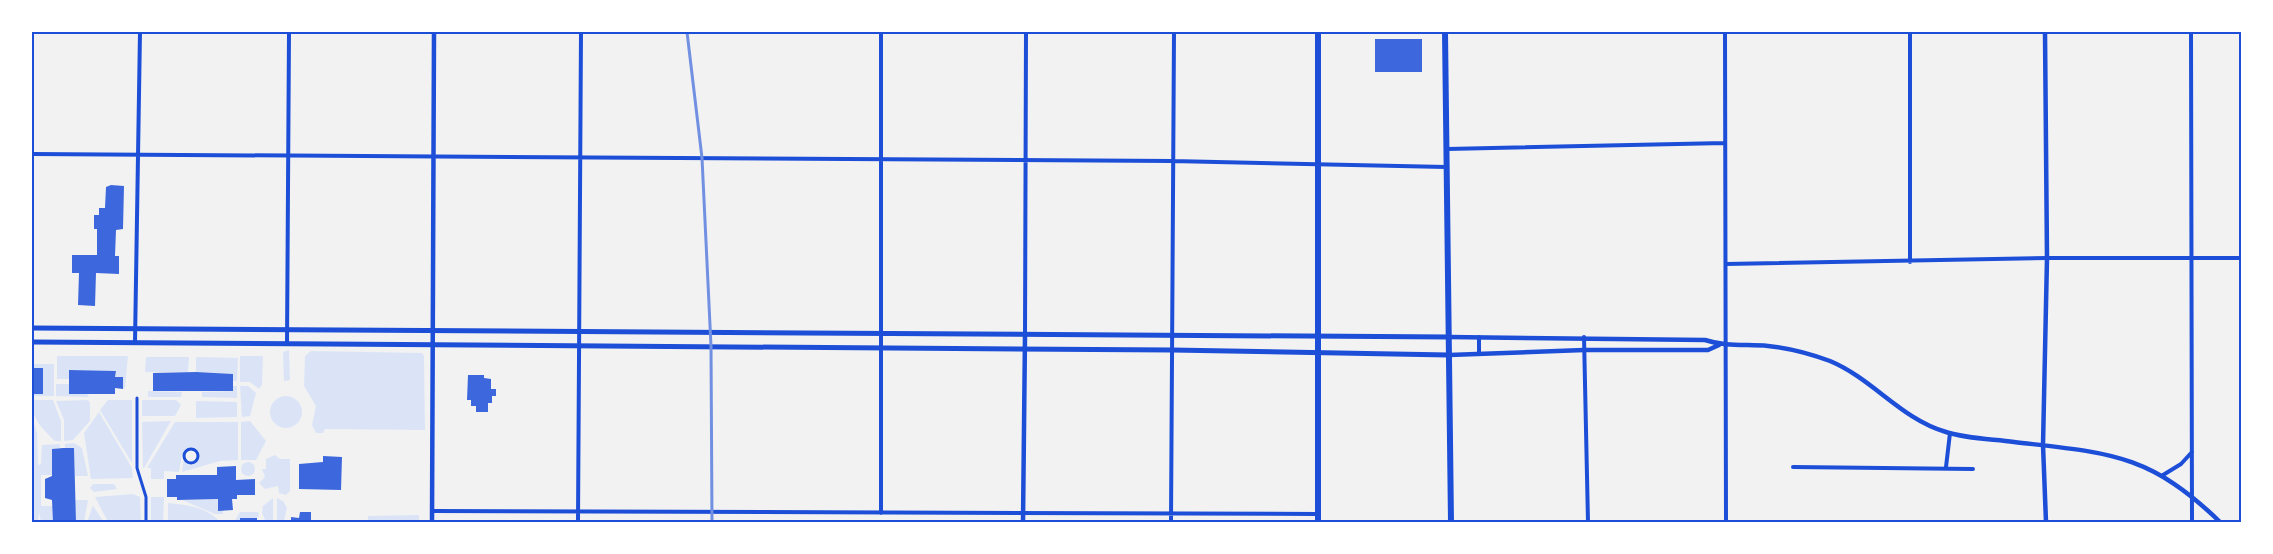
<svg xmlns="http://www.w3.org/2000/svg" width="2273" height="554" viewBox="0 0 2273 554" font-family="'Source Sans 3',sans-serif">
<rect width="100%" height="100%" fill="#f2f2f2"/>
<path fill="#dbe4f7" d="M 289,350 L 290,380 L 284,381 L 283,352 Z
M 311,351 L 422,353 L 424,356 L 425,430 L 325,429 L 323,433 L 316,433 L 312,425 L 316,406 L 304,386 L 305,356 Z
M 57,356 L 128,356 L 125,388 L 123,389 L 123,377 L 115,377 L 116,371 L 69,370 L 69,379 L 57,379 Z
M 240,356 L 263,356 L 262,385 L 259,389 L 250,382 L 240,382 Z
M 146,357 L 189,357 L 188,372 L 145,372 Z
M 196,357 L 238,358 L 237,381 L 233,381 L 233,374 L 196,372 Z
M 34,364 L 54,364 L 54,396 L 32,396 L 32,394 L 43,394 L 43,369 L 34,368 Z
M 56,384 L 69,384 L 69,394 L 87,394 L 89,397 L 56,396 Z
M 233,386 L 237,386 L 237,398 L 202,397 L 202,392 L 233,391 Z
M 240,386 L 248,386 L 256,393 L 250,416 L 242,417 Z
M 148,391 L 182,392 L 181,397 L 148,397 Z
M270 412a16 16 0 1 1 32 0a16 16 0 1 1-32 0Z
M 32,400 L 53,400 L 61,421 L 61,441 L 55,441 C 43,429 31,419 32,400 Z
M 88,400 L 90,403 L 90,421 L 73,440 L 64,441 L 64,420 L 56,401 Z
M 108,400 L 132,400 L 132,463 L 100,410 Z
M 142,400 L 176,400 L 181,405 L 175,416 L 142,416 Z
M 196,401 L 237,402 L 237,417 L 196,418 Z
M 99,412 L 132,468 L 133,478 L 91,479 L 84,433 Z
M 32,417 L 37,433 L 38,465 L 41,464 L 42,445 L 60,444 L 60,448 L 52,449 L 52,475 L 41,475 L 41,506 L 53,506 L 53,522 L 41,522 L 39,512 L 38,522 L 32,522 Z
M 171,421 L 144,468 L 143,468 L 142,422 Z
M 250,421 L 266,441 L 256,460 L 241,460 L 241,422 Z
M 175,422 L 238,422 L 238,460 L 220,461 L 182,472 L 184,456 L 189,462 L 197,458 L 195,451 L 188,450 L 182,455 L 179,472 L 164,471 L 164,479 L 151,479 L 151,468 L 147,468 Z
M 74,443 L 82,448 L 88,476 L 75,476 L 74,448 L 65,448 L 65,444 Z
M 275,455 L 280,459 L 290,459 L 290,491 L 286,495 L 279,493 L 278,486 L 265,489 L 259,483 L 265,477 L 262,469 L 266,469 L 266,459 Z
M241 469a7 7 0 1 1 14 0a7 7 0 1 1-14 0Z
M 93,484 L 114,484 L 117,489 L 94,492 L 90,488 Z
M 133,494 L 140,497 L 141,522 L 108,522 L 95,497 Z
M 151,497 L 164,497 L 163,522 L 151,522 Z
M 273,498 L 273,520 L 265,520 L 262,513 L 263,506 Z
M 277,498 L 283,501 L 287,508 L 284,520 L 277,520 Z
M 218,499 L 218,510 L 223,510 L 223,514 L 215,514 L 182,500 Z
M 75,500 L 88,500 L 84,522 L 76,522 Z
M 168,503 C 187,505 207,507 220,522 L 168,522 Z
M 93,505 L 93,506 L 104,522 L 87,522 Z
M 240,512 L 258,512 L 259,516 L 257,518 L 240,518 L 240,522 L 234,522 Z
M 419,515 L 419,522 L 368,522 L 368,516 Z"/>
<path fill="#3d67dc" d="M 1375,39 L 1422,39 L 1422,72 L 1375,72 Z
M 111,185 L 124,186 L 123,229 L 116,230 L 115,256 L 119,256 L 119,274 L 96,273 L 95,306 L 78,305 L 79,273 L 72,273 L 72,255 L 97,255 L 97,229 L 94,229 L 94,215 L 99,215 L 99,208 L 105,208 L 106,187 Z
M 32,364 L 34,368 L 43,368 L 43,394 L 32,394 Z
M 69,370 L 116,371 L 115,377 L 123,377 L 123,389 L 115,388 L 115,394 L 69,394 Z
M 196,372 L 233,374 L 233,391 L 153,391 L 153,373 Z
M 468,375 L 484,375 L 484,378 L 491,379 L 491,389 L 496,389 L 496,396 L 492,396 L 492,403 L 488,403 L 488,412 L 476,412 L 476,406 L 471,406 L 471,400 L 467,400 Z
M 63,448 L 74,448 L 76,522 L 53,522 L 52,500 L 45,498 L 45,479 L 52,476 L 52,449 Z
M 323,456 L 342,457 L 341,490 L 299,489 L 299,464 L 323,462 Z
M 236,466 L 236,480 L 255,479 L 255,495 L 237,495 L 237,499 L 232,499 L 233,510 L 218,511 L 218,499 L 177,500 L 177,497 L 167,497 L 167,479 L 176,479 L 176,475 L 217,475 L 217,467 Z
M 300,512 L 311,512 L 311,520 L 361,520 L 361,522 L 291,522 L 291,517 L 299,518 Z
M 240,518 L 257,518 L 257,522 L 240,522 Z"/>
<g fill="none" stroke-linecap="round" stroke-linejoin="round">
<path stroke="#1d4ed8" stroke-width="3" d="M 137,398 L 137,468 L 146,497 L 146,522
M184 456a7 7 0 1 1 14 0a7 7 0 1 1-14 0Z"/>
<path stroke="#1d4ed8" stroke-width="4" d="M 1725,32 L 1726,522
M 2191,32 L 2192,522
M 1447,149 L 1725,143
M 32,154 L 1172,161 L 1446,167
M 1910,262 L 1910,32
M 1726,264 L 2047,258 L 2242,258
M 1025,335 L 1026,32
M 1584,337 L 1588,522
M 135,342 L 140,32
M 287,344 L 289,32
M 1479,354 L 1479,337
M 1793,467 L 1973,469
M 1946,467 L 1950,433
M 2163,475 L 2181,464 L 2192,452
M 432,511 L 1318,514
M 881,513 L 881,32
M 578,522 L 581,32
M 1171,522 L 1174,32"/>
<path stroke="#1d4ed8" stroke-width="4.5" d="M 2045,32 L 2047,258 L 2043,445 L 2046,522
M 1449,337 L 1705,340 C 1726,347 1747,344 1768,346 C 1789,348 1811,354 1830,361 C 1873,379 1901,419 1946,432 C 1968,439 1992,439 2014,442 C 2109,453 2149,453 2220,522
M 1449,355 L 1584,350 L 1708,350 L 1719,345
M 432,522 L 434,32
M 1023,522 L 1025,335"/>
<path stroke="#1d4ed8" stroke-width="5" d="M 32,328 L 1449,337
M 32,342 L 1172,350 L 1449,355"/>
<path stroke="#1d4ed8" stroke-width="6" d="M 1318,32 L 1318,522
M 1445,32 L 1451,522"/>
<path stroke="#7290e2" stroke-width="3" d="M 687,32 L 702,158 L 711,346 L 712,522"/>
</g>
<rect width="2273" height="554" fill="none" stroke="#ffffff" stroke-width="66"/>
<rect x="33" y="33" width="2207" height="488" fill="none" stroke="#1d4ed8" stroke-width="2"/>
</svg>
